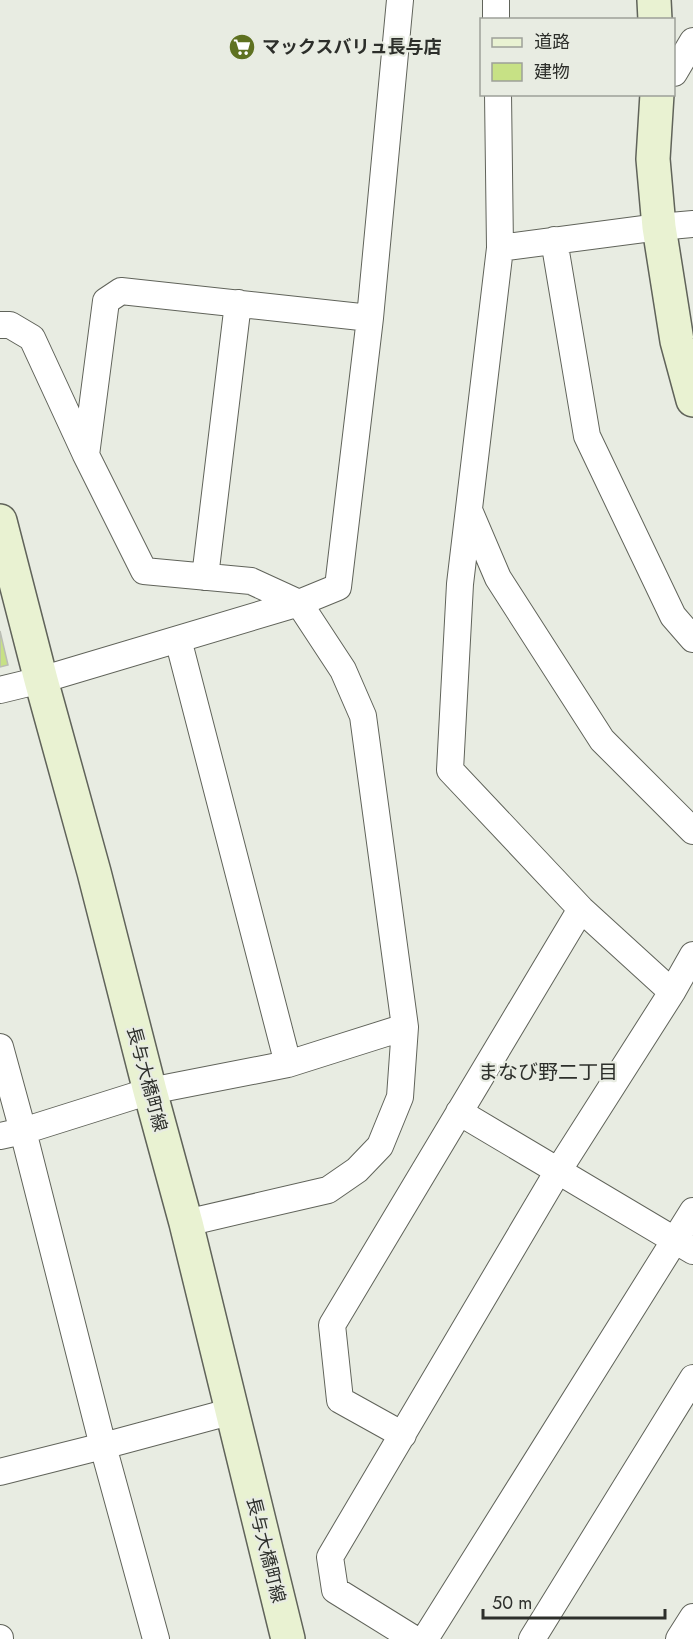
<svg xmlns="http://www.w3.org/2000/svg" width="693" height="1639" viewBox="0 0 693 1639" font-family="Jost,'Noto Sans JP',sans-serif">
<rect width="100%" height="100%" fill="#e8ece2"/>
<path fill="#c7e185" stroke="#babdb4" stroke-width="1.5" d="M 0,631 L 8,665 L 0,667 Z"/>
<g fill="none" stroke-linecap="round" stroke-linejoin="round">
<defs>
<path id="street" d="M 496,0 L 496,20
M 674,73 L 693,41
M 498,94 L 500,248 L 460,584 L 450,770 L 581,909 L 672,992
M 554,240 L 587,436 L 673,616 L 693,639
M 500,248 L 659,227 L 693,224
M 0,325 L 10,325 L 32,338 L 86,455 L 144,571 L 251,581 L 299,603 L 343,670 L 363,716 L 405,1027 L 400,1097 L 380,1146 L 357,1170 L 328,1190 L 186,1223
M 86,455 L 106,301 L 121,291 L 370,318 L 400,0
M 469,510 L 498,578 L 602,740 L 693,831
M 205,577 L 238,303
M 178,639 L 288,1064
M 0,690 L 41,680 L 299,603 L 338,587 L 370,318
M 0,1047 L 23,1131 L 103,1446 L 156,1639
M 459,1112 L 693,1251
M 0,1136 L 23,1131 L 150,1091 L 288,1064 L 405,1027
M 403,1435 L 340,1400 L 332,1325 L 581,909
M 0,1472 L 103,1446 L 233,1411
M 0,1638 L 0,1639
M 414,1639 L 335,1590 L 330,1557 L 558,1171 L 672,992 L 693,955
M 425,1639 L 693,1211
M 532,1639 L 693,1378
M 679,1639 L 693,1617"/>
<path id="secondary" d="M 654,0 L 655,20
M 657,94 L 653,159 L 659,227 L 677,341 L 693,400
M 0,521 L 41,680 L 94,872 L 150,1091 L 186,1223 L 288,1639"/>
</defs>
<use href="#street" stroke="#60635a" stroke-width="28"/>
<use href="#secondary" stroke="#60635a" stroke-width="36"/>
<use href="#street" stroke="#fff" stroke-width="26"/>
<use href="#secondary" stroke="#e9f2d2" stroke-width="33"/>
</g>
<defs>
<symbol id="supermarket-disc" viewBox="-11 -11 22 22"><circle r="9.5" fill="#5e7120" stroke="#e8ece2"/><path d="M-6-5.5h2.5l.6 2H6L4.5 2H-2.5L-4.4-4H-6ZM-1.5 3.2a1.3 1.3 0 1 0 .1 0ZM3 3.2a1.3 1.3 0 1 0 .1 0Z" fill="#fff"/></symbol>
</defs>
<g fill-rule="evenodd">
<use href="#supermarket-disc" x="227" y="32" width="30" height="30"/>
</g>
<g text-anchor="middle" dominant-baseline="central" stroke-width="4.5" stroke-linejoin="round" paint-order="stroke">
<g font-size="18" font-weight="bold" fill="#2d2f2b" stroke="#e8ece2" text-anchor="start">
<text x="262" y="47">マックスバリュ長与店</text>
</g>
<g font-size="18" fill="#2d2f2b" stroke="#e8ece2">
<text transform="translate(147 1079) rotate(75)">長与大橋町線</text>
<text transform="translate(266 1550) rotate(76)">長与大橋町線</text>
</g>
<g font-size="20" fill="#2d2f2b" stroke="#e8ece2">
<text x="548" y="1072">まなび野二丁目</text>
</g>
</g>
<rect x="480" y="18" width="195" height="78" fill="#e8ece2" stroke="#9da099" stroke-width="1.5"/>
<rect x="492" y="38" width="30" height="9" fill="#e9f2d2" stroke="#9da099" stroke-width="1.5"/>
<text x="534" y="48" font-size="18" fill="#2d2f2b">道路</text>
<rect x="492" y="63" width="30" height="18" fill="#c7e185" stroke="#9da099" stroke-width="1.5"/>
<text x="534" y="78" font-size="18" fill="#2d2f2b">建物</text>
<path d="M483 1609v9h182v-9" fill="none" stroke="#2d2f2b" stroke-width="3"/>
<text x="492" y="1609" font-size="18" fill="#2d2f2b" stroke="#e8ece2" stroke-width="4.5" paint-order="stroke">50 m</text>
</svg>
